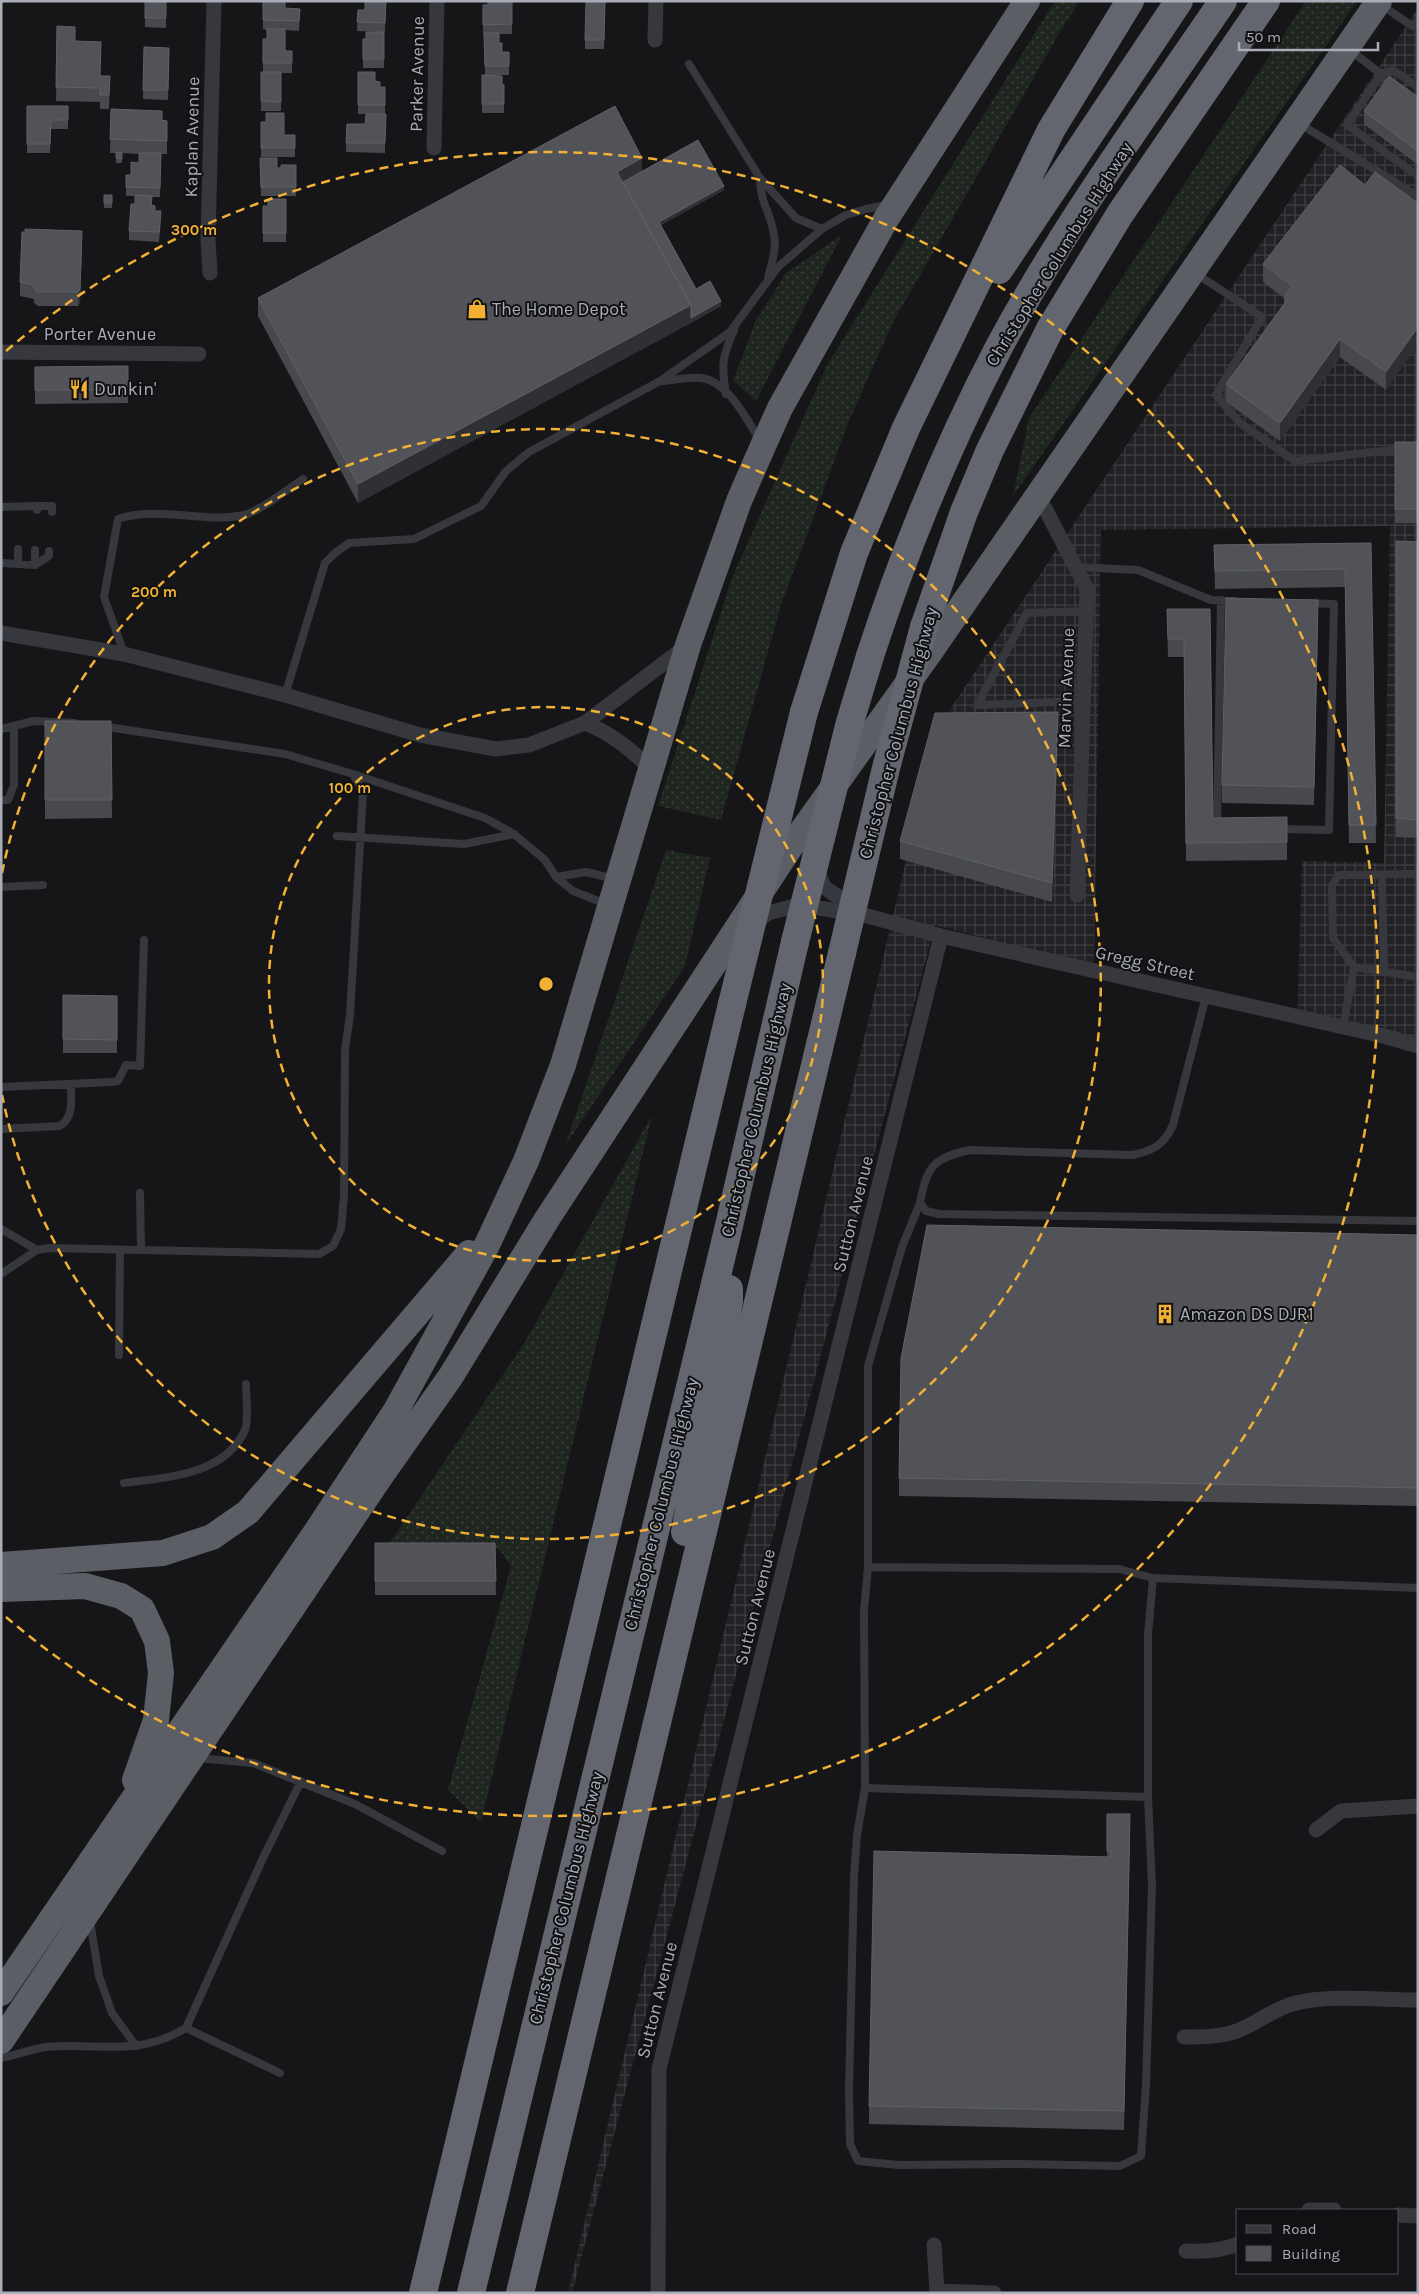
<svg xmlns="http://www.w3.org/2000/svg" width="1419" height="2294" viewBox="0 0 1419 2294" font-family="Karla,sans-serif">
<defs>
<pattern id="industrial-grid" width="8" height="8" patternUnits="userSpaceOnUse" patternTransform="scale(1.25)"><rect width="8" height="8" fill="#222225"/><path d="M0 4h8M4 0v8" fill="none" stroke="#3f3f43"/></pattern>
<pattern id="grass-dots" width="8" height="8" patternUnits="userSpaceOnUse" patternTransform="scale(1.25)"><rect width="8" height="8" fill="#1e261f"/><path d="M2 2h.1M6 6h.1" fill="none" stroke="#3c433d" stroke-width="1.8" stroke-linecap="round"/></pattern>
</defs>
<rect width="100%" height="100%" fill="#161618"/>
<path fill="url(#industrial-grid)" d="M 1418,8 L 1418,1054 L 1297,1019 L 1302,861 L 1384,863 L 1390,526 L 1101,530 L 1094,966 L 935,925 L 572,2293 L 568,2293 L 937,729 Z"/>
<path fill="url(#grass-dots)" d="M 1055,1 L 1080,1 L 1061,30 L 892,324 L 849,421 L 781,605 L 721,820 L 658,806 L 732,578 L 827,365 Z
M 1306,1 L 1357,1 L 1013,496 L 1029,418 Z
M 842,235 L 756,401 L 733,381 L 755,322 L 786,273 Z
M 666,850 L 710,858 L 685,966 L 565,1146 Z
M 652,1115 L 481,1822 L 448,1790 L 511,1566 L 498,1548 L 385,1550 L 525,1342 Z"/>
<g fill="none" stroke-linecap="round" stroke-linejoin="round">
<path stroke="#37383d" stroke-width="8" d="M 1380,4 L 1412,26 L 1418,21
M 1350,50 L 1381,74 L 1387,86 L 1392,89
M 689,64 L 760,178 L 796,218 L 822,229
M 1418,87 L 1393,70 L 1381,74 L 1347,125 L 1418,176
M 1300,124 L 1418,196
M 760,178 C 760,203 771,213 774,235 C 777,249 771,265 768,278
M 1195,273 L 1262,317 L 1216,395 L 1240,423 L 1295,461 L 1418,447
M 662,381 C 674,380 689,377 701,378 C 728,381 748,421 760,441
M 726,394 C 721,364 722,358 734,330
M 37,506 L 52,506 L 52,512
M 1,507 L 37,506 L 37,510
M 1,563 L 35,565 L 35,550
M 18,564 L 18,549
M 35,565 L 49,556 L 49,551
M 1077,567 L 1138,570 L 1211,600 L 1234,601
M 124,653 L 104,597 L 118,519 C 158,505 203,524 244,515 C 259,512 289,488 303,479
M 285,695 L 325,563 L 335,553 L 349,543 L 414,539 L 481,506 L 506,471 L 529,452 L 660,381 L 730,332 L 778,267 L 822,229 L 846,215 L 866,209 L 886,205
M 1084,701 L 977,705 L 1027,613 L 1087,611
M 1,729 L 34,721 L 75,723
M 353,774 L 485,818 L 514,834 L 545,860 L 556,877 L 573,891 L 606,904
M 1,800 L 8,800 L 14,785 L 14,726
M 1217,827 L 1221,600
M 1278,829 L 1329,830 L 1334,604 L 1308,603
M 337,836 L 464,844 L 514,834
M 1382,875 L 1384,970
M 556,877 L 586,872 L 615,879
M 1,887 L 43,885
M 1354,967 L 1418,977
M 1206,996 L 1173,1125 C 1164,1145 1153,1151 1132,1155 L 970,1150 C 933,1158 927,1166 920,1203 L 926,1211 L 939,1214 L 1418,1221
M 1343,1027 L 1354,967 L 1333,938 L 1332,885 L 1339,875 L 1418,874
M 1,1087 L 112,1082 L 118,1081 L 126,1065 L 140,1066 L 144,940
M 1,1129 L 60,1126 C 74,1117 71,1099 71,1084
M 140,1193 L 141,1250
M 920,1203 L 902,1247 L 868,1366 L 868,1567 L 864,1611 L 865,1788 L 1148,1797 L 1148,1635 L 1153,1578
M 1,1229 L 37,1250
M 1,1274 L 37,1250 L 49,1248 L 319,1254 L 333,1246 L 341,1229 L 344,1195 L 345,1050 L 350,1015 L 363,792 L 353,774 L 285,754 L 101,726
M 119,1355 L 120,1250
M 124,1483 C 167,1477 224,1476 245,1430 C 249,1420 246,1395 246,1384
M 868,1567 L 1119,1569 L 1153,1578 L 1418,1588
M 197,1758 L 253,1763 L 355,1804 L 442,1851
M 865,1788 L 857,1835 L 854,1877 L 849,2090 L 850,2144 L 858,2161 L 899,2165 L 1020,2164 L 1120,2166 L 1141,2156 L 1146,2085 L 1152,1886 L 1148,1797
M 90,1921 L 99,1976 L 112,2013 L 136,2046
M 186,2028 L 280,2073
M 1,2058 C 16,2055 32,2049 46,2047 C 98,2042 136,2058 186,2028 L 263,1858 L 301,1781"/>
<path stroke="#37383d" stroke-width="15" d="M 655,40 L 656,1
M 434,148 L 437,1
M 210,273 L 208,240 L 214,1
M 1,352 L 199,354
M 1038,495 L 1087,589 L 1077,895
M 1,633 L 124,654 L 285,695 L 420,735 L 496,749 L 529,745 L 585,723 L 685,647
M 585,723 C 611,733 631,750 651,769
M 816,867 L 824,887 L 857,910
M 753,925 L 768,913 L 799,905 L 864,915 L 941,936 L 1392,1038 L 1418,1046
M 1316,1830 L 1341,1811 L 1418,1806
M 1184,2037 C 1205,2037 1226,2037 1244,2028 C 1261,2020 1275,2009 1292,2004 C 1328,1994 1380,2000 1418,2000
M 1309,2210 L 1334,2210
M 1398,2215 L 1418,2216
M 934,2245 L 937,2293
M 1186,2251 C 1204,2252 1221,2251 1238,2244
M 937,2291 L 994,2293
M 658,2293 L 659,2069 L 941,936"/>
<path stroke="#5b5e65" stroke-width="26" d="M 1,1565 L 163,1553 L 212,1537 L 248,1512 L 469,1253
M 1,1589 L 85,1586 L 121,1596 L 142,1609 L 157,1641 L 161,1673 L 156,1720 L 135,1780
M 1,1993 L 316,1532 L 395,1412 L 486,1247 L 526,1161 L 563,1065 L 688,645 L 739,501 L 763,446 L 780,408 L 886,219 L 1027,1
M 1,2041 L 380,1477 L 451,1376 L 547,1219 L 789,849 L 930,652 L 1379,1"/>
<path stroke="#63666e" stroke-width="28" d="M 999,270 L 1179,1
M 924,627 L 964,512 L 990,450 L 1050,329 L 1120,214 L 1266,1
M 870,656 C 905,549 947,446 999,347 C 1064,226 1146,114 1223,1
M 804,712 L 854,553 L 906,428 L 1051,130 L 1130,1
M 685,1532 L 729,1301 L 729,1289
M 423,2293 L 732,1004
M 471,2293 L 728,1230 L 795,942
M 520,2293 L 842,953"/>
<path stroke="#63666e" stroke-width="28" d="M 795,942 L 850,722 L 870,656
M 842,953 L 886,768 L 924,627
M 732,1004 L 804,712"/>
</g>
<path fill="#47494d" d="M 110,1 L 128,1 L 128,2 L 110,2 Z
M 145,1 L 166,1 L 166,28 L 145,27 Z
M 263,1 L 285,8 L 300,9 L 299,31 L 285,30 L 285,51 L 292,51 L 292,73 L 281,73 L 281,111 L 261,111 L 261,72 L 263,72 L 263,39 L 267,39 L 267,30 L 263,29 Z
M 386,1 L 385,32 L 384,32 L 384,68 L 363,68 L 363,39 L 366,39 L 383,32 L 357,31 L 358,10 L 365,10 Z
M 512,1 L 512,34 L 499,34 L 499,43 L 502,52 L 509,52 L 509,75 L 492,75 L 502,85 L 504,85 L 504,113 L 482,113 L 482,75 L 485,75 L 484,34 L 483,34 L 483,5 Z
M 605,1 L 604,49 L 585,49 L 585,40 Z
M 57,26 L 75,41 L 100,76 L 110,76 L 109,109 L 100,109 L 100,102 L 56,101 Z
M 144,47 L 169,48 L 168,100 L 143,99 Z
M 358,72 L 375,81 L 380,87 L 385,87 L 385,153 L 346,152 L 347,124 L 365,124 L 366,114 L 358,114 Z
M 1418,97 L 1418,165 L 1364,124 L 1364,111 Z
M 27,106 L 68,106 L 68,129 L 51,129 L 50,153 L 27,153 Z
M 111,109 L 162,121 L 167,121 L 167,154 L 161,154 L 160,197 L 152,197 L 152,205 L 161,220 L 159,242 L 129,240 L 129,231 L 135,204 L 135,196 L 126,196 L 126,175 L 131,175 L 139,163 L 139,154 L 122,153 L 122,163 L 116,163 L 116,153 L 110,153 Z
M 261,122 L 284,135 L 295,135 L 295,157 L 261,157 Z
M 260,158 L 277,168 L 296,165 L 296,196 L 261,196 Z
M 642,171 L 724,190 L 661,225 L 696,289 L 721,306 L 358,503 L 258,316 L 258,298 Z
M 1365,185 L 1418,203 L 1386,390 L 1340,357 L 1280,441 L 1226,402 L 1226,384 L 1284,304 L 1284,298 L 1263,282 L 1263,264 Z
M 104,195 L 112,195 L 112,208 L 104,208 Z
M 286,199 L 286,242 L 263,242 L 263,206 L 268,206 Z
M 82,245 L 80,303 L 78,306 L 38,306 L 34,303 L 34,299 L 20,296 L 20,282 Z
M 128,366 L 128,403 L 35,404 L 35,367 Z
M 1395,442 L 1418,442 L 1418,523 L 1395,523 Z
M 1396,541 L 1418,542 L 1418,838 L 1396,837 Z
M 1371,543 L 1376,843 L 1349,843 L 1345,587 L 1215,589 L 1214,545 Z
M 1167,609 L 1210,609 L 1213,818 L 1287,817 L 1287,860 L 1186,861 L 1184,657 L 1168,657 Z
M 1318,618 L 1314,805 L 1222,803 L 1222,785 Z
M 45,721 L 111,721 L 112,818 L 45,819 Z
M 1058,731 L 1052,902 L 900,859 L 900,841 Z
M 63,995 L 117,996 L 117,1053 L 63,1053 Z
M 1418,1235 L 1418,1506 L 899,1496 L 899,1478 Z
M 375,1543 L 495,1543 L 496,1595 L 375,1595 Z
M 1107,1814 L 1130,1832 L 1124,2130 L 869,2124 L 869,2106 L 1107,1856 Z"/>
<path fill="#2f3033" d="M 642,158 L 642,176 L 619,189 L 617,172 Z
M 724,186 L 724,190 L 659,226 L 659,222 Z
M 82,231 L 80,303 L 78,306 L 78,292 Z
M 721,301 L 721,306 L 691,323 L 358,503 L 358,484 L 691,305 Z
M 1418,327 L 1418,345 L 1386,390 L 1386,372 Z
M 1340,339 L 1340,357 L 1280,441 L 1280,423 Z
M 1058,712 L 1058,731 L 1052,902 L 1052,883 Z"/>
<path fill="#525359" stroke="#5f6168" d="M 145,1 L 166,1 L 166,18 L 145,18 Z
M 263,1 L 285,1 L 285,8 L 300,9 L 299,21 L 263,20 Z
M 365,1 L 386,1 L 385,23 L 357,22 L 358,10 L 365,10 Z
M 488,1 L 512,1 L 512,24 L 483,25 L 483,5 L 488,5 Z
M 586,1 L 605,1 L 604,40 L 585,40 Z
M 57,26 L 75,27 L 75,41 L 101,42 L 100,76 L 110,76 L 109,95 L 100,95 L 100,88 L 56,87 Z
M 267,29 L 285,29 L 285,51 L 292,51 L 292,63 L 263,63 L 263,39 L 267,39 Z
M 366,32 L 384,32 L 384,59 L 363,59 L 363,39 L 366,39 Z
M 484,33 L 499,33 L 499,43 L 502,43 L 502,52 L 509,52 L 509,66 L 485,66 Z
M 144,47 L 169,48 L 168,90 L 143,90 Z
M 261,72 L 281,72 L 281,102 L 261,101 Z
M 358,72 L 375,72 L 375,81 L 380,82 L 380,87 L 385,87 L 385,105 L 358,105 Z
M 482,75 L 502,76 L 502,85 L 504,85 L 504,104 L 482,104 Z
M 1389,76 L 1418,97 L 1418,151 L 1364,111 Z
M 27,106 L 68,106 L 68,120 L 51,120 L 50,144 L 27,144 Z
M 615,106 L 642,158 L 617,172 L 691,305 L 358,484 L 258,298 Z
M 111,109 L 162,111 L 162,120 L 167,121 L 167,141 L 110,139 Z
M 266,113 L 284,113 L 284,135 L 295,135 L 295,148 L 261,148 L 261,122 L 266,122 Z
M 366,114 L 386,114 L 385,143 L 346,143 L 347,124 L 365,124 Z
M 698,140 L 724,186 L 659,222 L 696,289 L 710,281 L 721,301 L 691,318 L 691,305 L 623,182 Z
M 116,152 L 122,153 L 122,159 L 116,158 Z
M 139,153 L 161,153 L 160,188 L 126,187 L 126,175 L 131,175 L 131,162 L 139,163 Z
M 260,158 L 277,158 L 277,168 L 281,168 L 281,165 L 296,165 L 296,187 L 261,187 Z
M 1340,165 L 1365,185 L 1375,172 L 1418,203 L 1418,327 L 1386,372 L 1340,339 L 1280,423 L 1226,384 L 1287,300 L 1284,298 L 1292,286 L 1263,264 Z
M 104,195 L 112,195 L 112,203 L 104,203 Z
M 135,195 L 152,196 L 151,205 L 155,206 L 155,211 L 161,211 L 159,232 L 129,231 L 131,204 L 135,204 Z
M 268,199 L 286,199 L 286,233 L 263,233 L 263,206 L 268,206 Z
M 25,229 L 82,231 L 80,290 L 78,292 L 38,292 L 34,289 L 34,285 L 20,282 L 22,232 L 25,232 Z
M 128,366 L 128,390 L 35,390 L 35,367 Z
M 1395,442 L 1418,442 L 1418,509 L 1395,509 Z
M 1396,541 L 1418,542 L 1418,820 L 1396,818 Z
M 1371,543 L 1376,825 L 1349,825 L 1345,569 L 1215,571 L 1214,545 Z
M 1226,598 L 1318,600 L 1314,787 L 1222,785 Z
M 1167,609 L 1210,609 L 1213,818 L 1287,817 L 1287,842 L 1186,843 L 1184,639 L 1168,639 Z
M 1058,712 L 1052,883 L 900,841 L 935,713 Z
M 45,721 L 111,721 L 112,800 L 45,800 Z
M 63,995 L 117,996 L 117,1040 L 63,1039 Z
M 927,1225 L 1418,1235 L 1418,1488 L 899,1478 L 901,1358 Z
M 375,1543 L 495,1543 L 496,1581 L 375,1581 Z
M 1107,1814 L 1130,1814 L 1124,2111 L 869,2106 L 874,1851 L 1111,1857 L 1111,1851 L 1107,1851 Z"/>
<g fill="none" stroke="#f2b134" stroke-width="2.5" stroke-dasharray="9 6">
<circle cx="546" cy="984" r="277"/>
<path d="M2 873A555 555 0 1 1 2 1095"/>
<path d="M6 351A832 832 0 1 1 6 1617"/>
</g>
<defs>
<symbol id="shop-bare" viewBox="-9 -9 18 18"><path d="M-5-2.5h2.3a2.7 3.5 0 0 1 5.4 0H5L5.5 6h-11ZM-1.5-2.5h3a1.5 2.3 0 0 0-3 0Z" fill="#f2b134" stroke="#111113" stroke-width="2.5" paint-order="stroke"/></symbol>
<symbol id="restaurant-bare" viewBox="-9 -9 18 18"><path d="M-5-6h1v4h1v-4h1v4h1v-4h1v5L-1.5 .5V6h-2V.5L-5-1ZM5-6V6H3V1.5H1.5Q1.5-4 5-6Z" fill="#f2b134" stroke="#111113" stroke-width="2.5" paint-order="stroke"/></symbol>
<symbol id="building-bare" viewBox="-9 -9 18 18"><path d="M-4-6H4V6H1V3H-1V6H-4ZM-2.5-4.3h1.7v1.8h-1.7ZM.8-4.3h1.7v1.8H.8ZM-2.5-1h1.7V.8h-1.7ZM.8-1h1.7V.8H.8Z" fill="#f2b134" stroke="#111113" stroke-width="2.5" paint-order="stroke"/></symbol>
</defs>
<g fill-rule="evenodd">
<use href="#shop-bare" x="463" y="295" width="28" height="28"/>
<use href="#restaurant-bare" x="65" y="375" width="28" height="28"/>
<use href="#building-bare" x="1151" y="1300" width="28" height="28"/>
</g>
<g text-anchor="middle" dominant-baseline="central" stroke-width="4" stroke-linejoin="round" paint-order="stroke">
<g font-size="18" fill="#a8adb8" stroke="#111113">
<text transform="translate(417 74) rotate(-89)">Parker Avenue</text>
<text transform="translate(192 137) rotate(-89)">Kaplan Avenue</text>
<text transform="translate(1059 254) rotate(-58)">Christopher Columbus Highway</text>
<text x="100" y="334">Porter Avenue</text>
<text transform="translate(1066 688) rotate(-88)">Marvin Avenue</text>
<text transform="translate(898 733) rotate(-75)">Christopher Columbus Highway</text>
<text transform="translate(1145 963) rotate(13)">Gregg Street</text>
<text transform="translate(756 1110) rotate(-77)">Christopher Columbus Highway</text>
<text transform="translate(853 1214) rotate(-76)">Sutton Avenue</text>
<text transform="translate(661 1504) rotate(-76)">Christopher Columbus Highway</text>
<text transform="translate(755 1607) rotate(-76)">Sutton Avenue</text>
<text transform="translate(566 1898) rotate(-76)">Christopher Columbus Highway</text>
<text transform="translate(657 2000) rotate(-76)">Sutton Avenue</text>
</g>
<g font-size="18" fill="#a8adb8" stroke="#111113" text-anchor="start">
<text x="492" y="309">The Home Depot</text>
<text x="94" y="389">Dunkin'</text>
<text x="1180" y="1314">Amazon DS DJR1</text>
</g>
</g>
<circle cx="546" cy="984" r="8" fill="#f2b134" stroke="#111113" stroke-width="2.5"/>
<g font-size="15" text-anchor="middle" font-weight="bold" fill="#f2b134" stroke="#111113" stroke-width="4" stroke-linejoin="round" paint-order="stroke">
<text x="194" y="235">300 m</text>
<text x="154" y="597">200 m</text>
<text x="350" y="793">100 m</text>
</g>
<rect width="1419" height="2294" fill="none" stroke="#a8adb8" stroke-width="5"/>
<rect x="1236" y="2209" width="162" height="65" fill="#111113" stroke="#4d4f55"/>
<rect x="1246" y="2225" width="25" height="8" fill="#37383d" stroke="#4d4f55"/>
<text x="1282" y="2234" font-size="15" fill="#a8adb8">Road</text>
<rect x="1246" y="2246" width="25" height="15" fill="#525359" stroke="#4d4f55"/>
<text x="1282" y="2259" font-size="15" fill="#a8adb8">Building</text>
<path d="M1239 42v8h139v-8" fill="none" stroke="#a8adb8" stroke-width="2.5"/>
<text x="1246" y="42" font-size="15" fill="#a8adb8" stroke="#111113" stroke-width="4" paint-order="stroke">50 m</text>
</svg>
